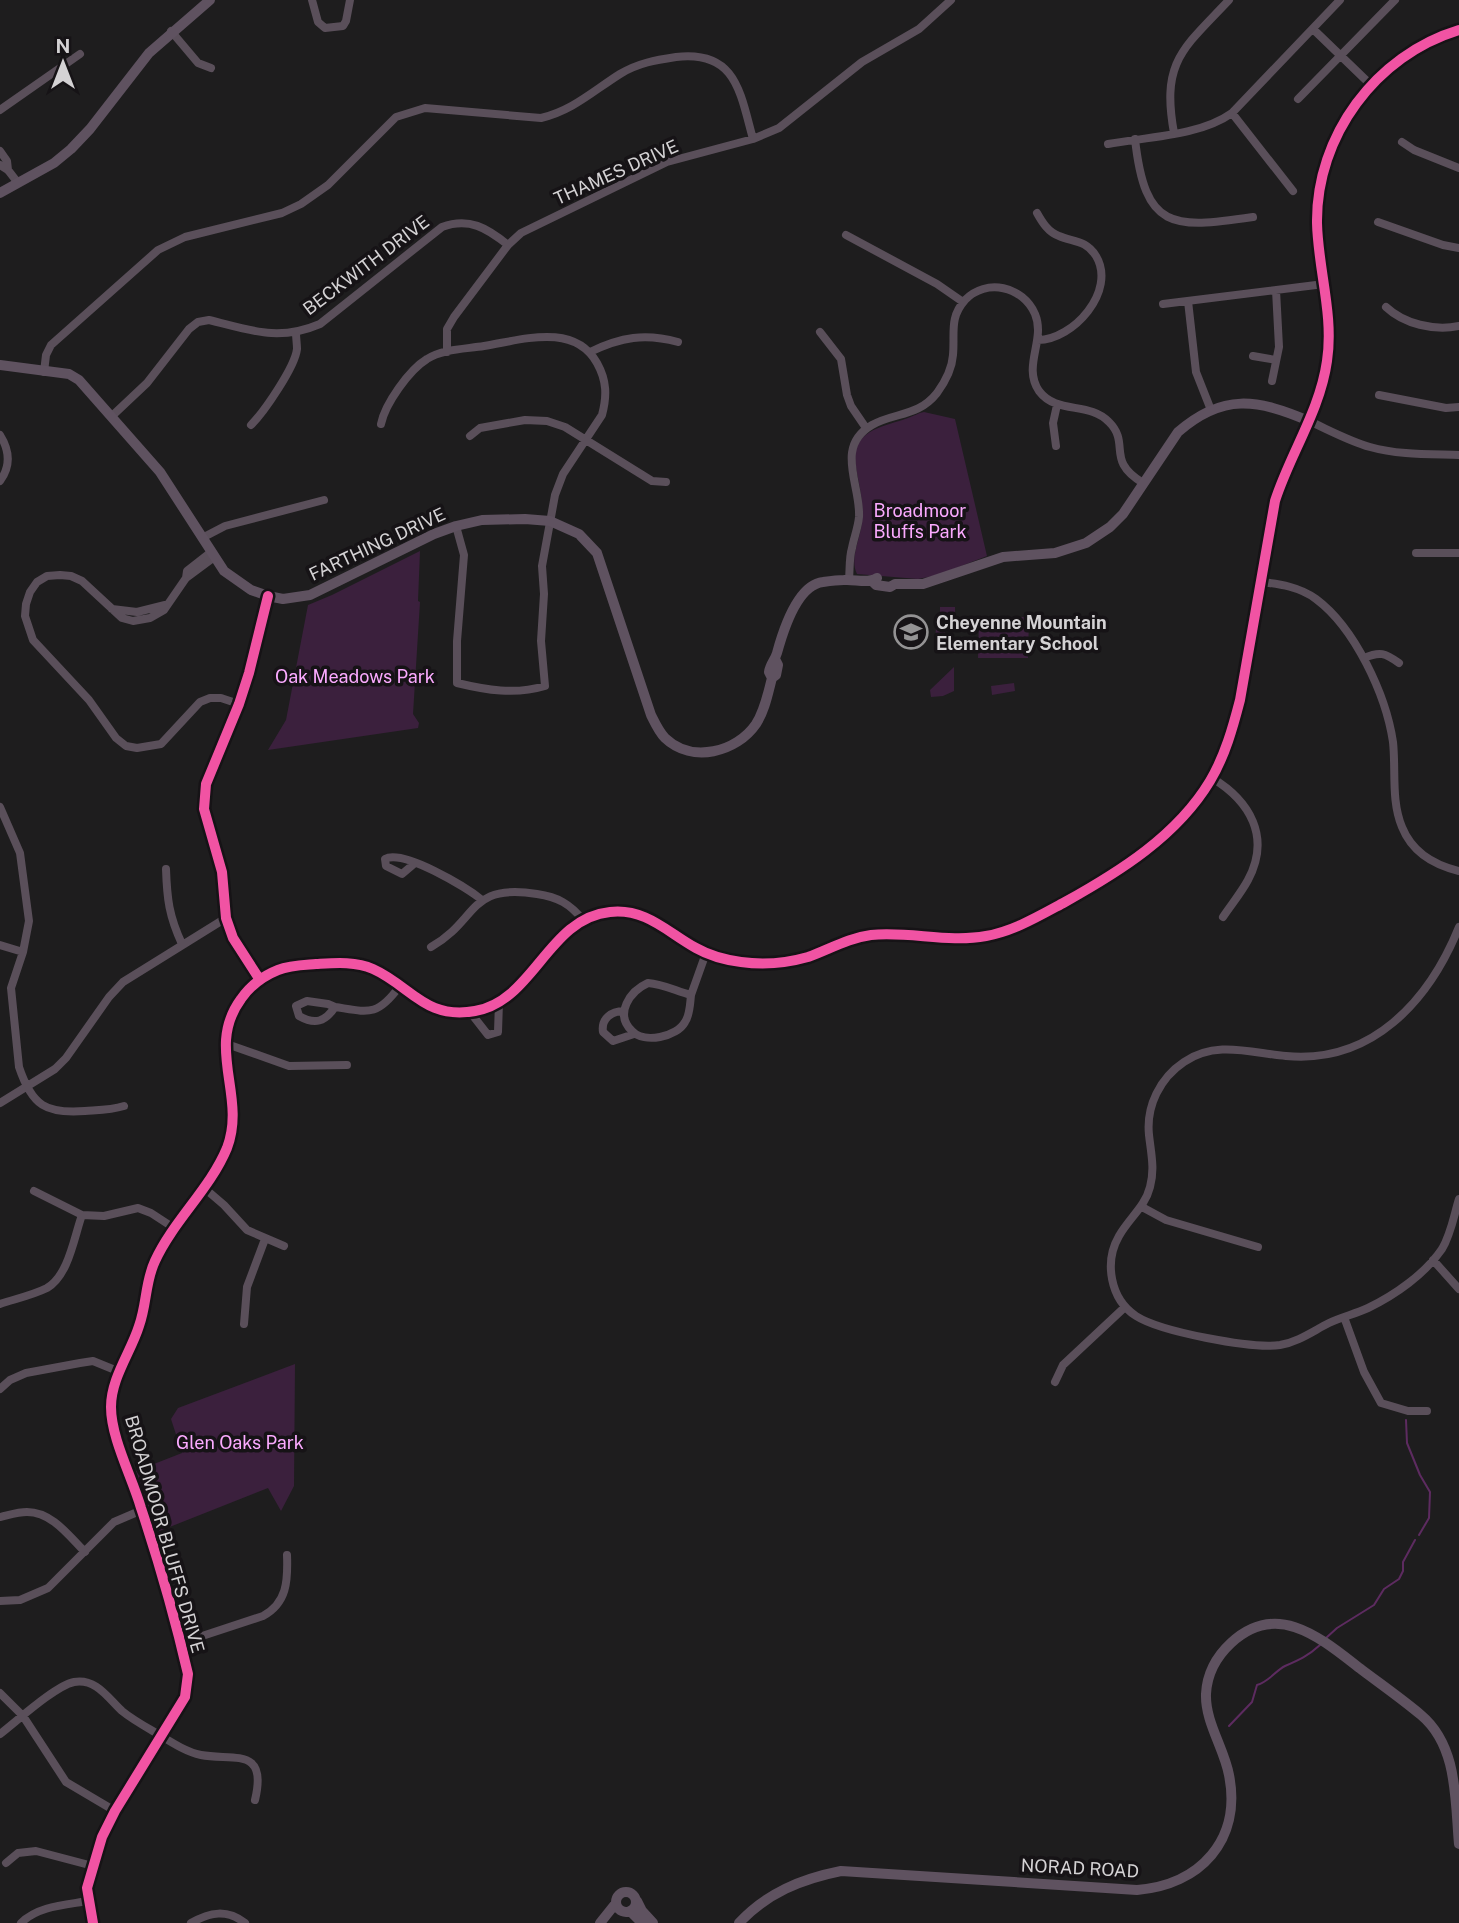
<svg xmlns="http://www.w3.org/2000/svg" width="1459" height="1923" viewBox="0 0 1459 1923" font-family="'Public Sans',sans-serif">
<rect width="100%" height="100%" fill="#1e1d1e"/>
<path fill="#3b203d" d="M 924,412 L 955,419 L 987,556 L 938,575 L 918,579 L 857,574 C 849,558 861,538 862,521 C 864,502 859,486 856,467 C 849,430 883,427 908,418 C 914,416 918,413 924,412 Z
M 420,551 L 418,601 L 420,602 L 413,714 L 419,723 L 418,728 L 268,750 L 286,720 L 308,605 L 332,595 Z
M 940,607 L 955,607 L 955,630 L 940,615 Z
M 979,617 L 1029,617 L 1028,658 L 978,658 Z
M 936,625 L 945,625 L 945,650 L 935,650 Z
M 954,667 L 954,691 L 943,696 L 931,697 L 930,690 Z
M 1014,683 L 1015,691 L 992,695 L 991,686 Z
M 295,1364 L 294,1486 L 281,1511 L 268,1488 L 157,1532 L 136,1471 L 182,1453 L 171,1419 L 178,1408 Z"/>
<g fill="none" stroke-linecap="round" stroke-linejoin="round">
<path stroke="#5d2b60" stroke-width="2" d="M 1406,1420 L 1407,1443 L 1420,1475 L 1430,1492 L 1429,1518 L 1419,1535
M 1326,1638 L 1337,1628 L 1374,1605 L 1384,1589 L 1399,1579 L 1403,1571 L 1403,1562 L 1415,1540
M 1229,1726 L 1252,1702 L 1257,1685 C 1270,1681 1275,1671 1285,1666 C 1299,1660 1308,1656 1320,1645"/>
<path stroke="#5a4f5a" stroke-width="8" d="M 312,0 L 318,22 L 325,28 L 343,26 L 346,21 L 350,0
M 1313,29 L 1371,85
M 171,31 L 198,63 L 211,68
M 1298,99 L 1395,0
M 0,110 L 80,54
M 1232,113 L 1293,191
M 1174,133 C 1161,61 1183,49 1229,0
M 1135,139 C 1145,230 1172,229 1253,217
M 1402,142 L 1414,150 L 1459,168
M 1108,144 C 1147,137 1200,136 1232,113 L 1340,0
M 0,151 L 7,161 L 8,170
M 0,165 L 8,170 L 18,183
M 1037,213 C 1042,222 1048,232 1059,236 C 1073,242 1086,240 1096,256 C 1117,291 1073,340 1038,340
M 1378,222 L 1443,245 L 1459,248
M 846,235 L 937,284 L 963,302
M 1188,301 L 1196,372 L 1211,410
M 1163,304 L 1324,284
M 1386,307 C 1404,324 1434,331 1459,326
M 820,332 L 841,359 L 847,395 L 851,406 L 866,428
M 447,352 L 447,329 L 454,317 L 508,245 L 521,233 L 667,162 L 753,139 L 779,128 L 862,62 L 919,29 L 951,0
M 590,352 C 621,337 645,333 678,342
M 1253,356 L 1276,360
M 44,372 L 46,355 L 51,345 L 158,250 L 185,237 L 282,213 L 301,204 L 328,185 L 396,117 L 425,108 L 541,118 C 572,111 593,91 620,74 C 638,63 656,60 676,57 C 736,50 740,92 753,139
M 1272,381 L 1279,347 L 1276,290
M 1379,395 L 1446,408 L 1459,407
M 112,416 L 147,383 L 189,329 L 198,322 L 209,320 C 250,330 278,342 320,324 L 442,227 C 469,217 487,228 508,245
M 1309,421 C 1329,430 1349,441 1370,447 C 1398,455 1430,454 1459,455
M 381,424 C 385,404 409,370 427,359 C 442,349 466,349 484,346 C 522,340 574,322 597,363 C 607,381 607,396 602,415 L 563,474 L 555,495 L 542,566 L 544,594 L 541,641 L 545,686 C 515,695 486,690 457,683 L 457,641 L 464,555 L 456,526
M 251,425 C 264,412 295,367 297,349 C 297,344 296,338 296,333
M 0,435 C 10,451 11,466 0,481
M 470,436 L 480,428 L 525,420 L 547,421 L 565,427 L 652,481 L 666,482
M 1056,446 L 1053,423 L 1057,405
M 202,538 L 225,526 L 324,500
M 210,553 L 187,571 L 186,578 L 164,610 L 150,618 L 133,621 L 122,618 L 82,581 L 71,576 L 60,575 L 47,576 L 37,582 L 30,592 L 26,604 L 25,616 L 33,640 L 89,700 L 116,738 L 126,746 L 137,748 L 161,744 L 200,702 L 210,698 L 221,698 L 239,704
M 1416,553 L 1459,553
M 186,578 L 213,558
M 849,579 C 850,569 849,558 852,548 C 854,537 858,528 859,517 C 861,485 834,447 872,425 C 895,412 918,417 937,393 C 945,382 952,369 953,355 C 955,333 949,318 965,300 C 986,278 1023,286 1035,314 C 1046,340 1022,366 1039,391 C 1057,415 1089,401 1109,422 C 1131,444 1105,460 1143,483
M 1261,582 C 1280,584 1300,587 1316,599 C 1355,628 1386,695 1393,742 C 1396,770 1391,801 1402,827 C 1412,852 1434,865 1459,871
M 112,609 L 137,612 L 165,605
M 1364,658 C 1380,651 1385,653 1399,663
M 1212,778 C 1250,801 1271,837 1248,880 C 1241,893 1231,905 1223,917
M 0,807 L 20,853 L 29,921 L 23,952 L 11,988 L 19,1067 C 32,1106 46,1114 85,1111 C 99,1110 111,1110 124,1106
M 415,863 L 402,874 L 386,866 L 385,859 C 403,849 466,887 482,900
M 166,869 C 167,899 169,916 182,944
M 1459,927 C 1429,1001 1372,1064 1286,1056 C 1251,1053 1216,1040 1184,1062 C 1160,1078 1146,1106 1149,1135 C 1151,1153 1155,1169 1150,1187 C 1145,1207 1129,1218 1119,1236 C 1104,1262 1110,1299 1136,1316 C 1161,1332 1252,1349 1280,1345 C 1298,1342 1313,1331 1329,1323 C 1341,1317 1355,1314 1368,1308 C 1395,1295 1425,1274 1442,1249 C 1451,1234 1454,1215 1459,1199
M 0,945 L 23,952
M 431,947 C 479,920 467,883 537,894 C 558,897 570,904 583,920
M 260,980 L 233,938 L 226,918 L 222,872 L 204,809 L 206,784 L 239,704 L 249,673 L 268,596
M 648,983 C 663,984 676,991 691,995 C 690,1004 690,1015 685,1022 C 677,1037 644,1044 632,1031 C 614,1014 630,991 648,983 Z
M 691,995 L 706,953
M 307,1001 L 328,1004 L 335,1007 C 325,1022 315,1025 299,1016 L 296,1006 Z
M 335,1007 C 368,1012 377,1017 399,987
M 624,1011 C 611,1011 601,1019 603,1032 L 613,1041 L 634,1034
M 470,1012 L 488,1035 L 498,1032 L 499,1002
M 224,1043 L 289,1066 L 347,1065
M 0,1103 L 55,1069 L 66,1058 L 109,997 L 123,982 L 226,918
M 203,1187 L 224,1205 L 247,1230 L 284,1246
M 34,1191 L 82,1215 L 104,1216 L 138,1208 L 151,1213 L 174,1228
M 1142,1207 L 1166,1220 L 1258,1247
M 1433,1260 L 1459,1289
M 0,1304 C 15,1299 33,1295 47,1288 C 69,1275 74,1237 82,1215
M 1344,1317 L 1364,1372 L 1381,1403 L 1408,1411 L 1427,1411
M 244,1324 L 247,1287 L 265,1239
M 1055,1382 L 1063,1365 L 1125,1307
M 0,1389 L 10,1380 L 26,1373 L 80,1363 L 93,1361 L 120,1372
M 0,1517 C 9,1515 18,1512 27,1512 C 52,1512 69,1536 85,1552
M 0,1601 L 20,1600 L 48,1588 L 114,1522 L 142,1510
M 181,1643 L 263,1616 C 287,1603 288,1581 287,1555
M 0,1693 L 23,1716 L 66,1782 L 115,1811
M 0,1734 C 17,1721 55,1686 74,1682 C 96,1678 108,1698 122,1711 C 133,1720 146,1727 158,1734 C 171,1742 186,1752 201,1755 C 233,1761 268,1746 255,1800
M 6,1863 L 18,1853 L 36,1851 L 93,1866
M 21,1923 C 38,1906 65,1905 88,1901
M 191,1923 C 210,1912 227,1909 245,1923"/>
<path stroke="#5f5260" stroke-width="10" d="M 0,193 L 54,163 L 71,149 L 90,129 L 149,53 L 210,0
M 0,365 L 69,374 L 79,380 L 160,472 L 224,571 L 251,590 L 268,596 L 283,599 L 310,595 L 434,534 L 456,526 L 482,520 L 525,519 L 550,521 L 579,534 L 597,553 L 651,715 C 655,723 659,732 665,738 C 692,764 737,752 756,724 C 765,710 768,693 772,678 L 776,675 L 778,665 L 775,659
M 872,581 L 876,585 L 890,587 L 895,584 L 923,584 L 1003,557 L 1055,553 L 1086,543 L 1110,527 L 1123,514 L 1178,432 C 1223,393 1257,399 1309,421
M 772,678 L 769,672 C 770,664 775,660 777,653 C 783,631 797,585 823,582 C 830,581 837,580 844,580 C 855,579 868,584 877,578
M616 1902a10 10 0 1 1 20 0a10 10 0 1 1-20 0Z
M 637,1901 L 642,1911 L 653,1923
M 630,1911 L 642,1923
M 93,1923 L 87,1888 L 102,1837 L 115,1811 L 185,1697 L 188,1674 C 175,1618 159,1562 141,1508 C 132,1477 111,1438 111,1407 C 111,1378 131,1352 139,1326 C 147,1304 145,1282 155,1261 C 174,1220 210,1189 227,1148 C 247,1096 205,1048 241,999 C 250,986 263,976 278,970 C 290,965 303,965 316,964 C 334,963 355,961 373,969 C 411,986 425,1020 475,1011 C 534,1001 548,918 610,912 C 646,908 667,932 696,948 C 710,956 726,960 741,962 C 763,965 787,963 808,957 C 830,949 848,938 871,935 C 909,931 948,943 986,936 C 1014,931 1039,916 1065,902 C 1119,872 1177,836 1210,781 C 1225,756 1233,727 1240,700 L 1275,501 C 1290,454 1320,411 1327,361 C 1334,315 1318,269 1317,223 C 1316,136 1376,55 1459,30
M 600,1923 L 616,1903
M 739,1923 C 767,1893 801,1879 841,1871 L 1137,1890 C 1200,1885 1242,1840 1229,1775 C 1224,1748 1205,1722 1206,1694 C 1207,1674 1217,1656 1231,1643 C 1278,1599 1323,1640 1362,1670 C 1382,1685 1402,1699 1421,1715 C 1458,1746 1455,1800 1459,1844"/>
<defs>
<path id="cycleway" d="M 260,980 L 233,938 L 226,918 L 222,872 L 204,809 L 206,784 L 239,704 L 249,673 L 268,596
M 93,1923 L 87,1888 L 102,1837 L 115,1811 L 185,1697 L 188,1674 C 175,1618 159,1562 141,1508 C 132,1477 111,1438 111,1407 C 111,1378 131,1352 139,1326 C 147,1304 145,1282 155,1261 C 174,1220 210,1189 227,1148 C 247,1096 205,1048 241,999 C 250,986 263,976 278,970 C 290,965 303,965 316,964 C 334,963 355,961 373,969 C 411,986 425,1020 475,1011 C 534,1001 548,918 610,912 C 646,908 667,932 696,948 C 710,956 726,960 741,962 C 763,965 787,963 808,957 C 830,949 848,938 871,935 C 909,931 948,943 986,936 C 1014,931 1039,916 1065,902 C 1119,872 1177,836 1210,781 C 1225,756 1233,727 1240,700 L 1275,501 C 1290,454 1320,411 1327,361 C 1334,315 1318,269 1317,223 C 1316,136 1376,55 1459,30"/>
</defs>
<use href="#cycleway" stroke="#161316" stroke-width="15"/>
<use href="#cycleway" stroke="#f153a3" stroke-width="10"/>
</g>
<defs>
<symbol id="school-ring" viewBox="-11 -11 22 22"><circle r="9.5" fill="#161316" stroke="#949394" stroke-width="1.5"/><path d="M0-5L7-2L0 1L-7-2ZM-4 1L0 2.5L4 1V4Q0 6-4 4Z" fill="#949394"/></symbol>
</defs>
<g fill-rule="evenodd">
<use href="#school-ring" x="892" y="613" width="38" height="38"/>
</g>
<g text-anchor="middle" dominant-baseline="central" stroke-width="7" stroke-linejoin="round" paint-order="stroke">
<g font-size="18" fill="#d4d2d4" stroke="#161316">
<text transform="translate(616 172) rotate(-24)">THAMES DRIVE</text>
<text transform="translate(366 265) rotate(-37)">BECKWITH DRIVE</text>
<text transform="translate(377 544) rotate(-25)">FARTHING DRIVE</text>
<text transform="translate(165 1534) rotate(74)">BROADMOOR BLUFFS DRIVE</text>
<text transform="translate(1080 1868) rotate(3)">NORAD ROAD</text>
</g>
<g font-size="18" fill="#fbaaff" stroke="#161316">
<text x="920" y="510">Broadmoor<tspan x="920" dy="21">Bluffs Park</tspan></text>
<text x="355" y="676">Oak Meadows Park</text>
<text x="240" y="1442">Glen Oaks Park</text>
</g>
<g font-size="18" font-weight="bold" fill="#d4d2d4" stroke="#161316" text-anchor="start">
<text x="936" y="622">Cheyenne Mountain<tspan x="936" dy="21">Elementary School</tspan></text>
</g>
</g>
<g transform="translate(63 63)" stroke="#161316" stroke-width="5" paint-order="stroke">
<path d="M0-5L12 26L0 18L-12 26Z" fill="#d4d2d4"/>
<text y="-10" font-size="19" font-weight="bold" text-anchor="middle" fill="#d4d2d4">N</text>
</g>
</svg>
